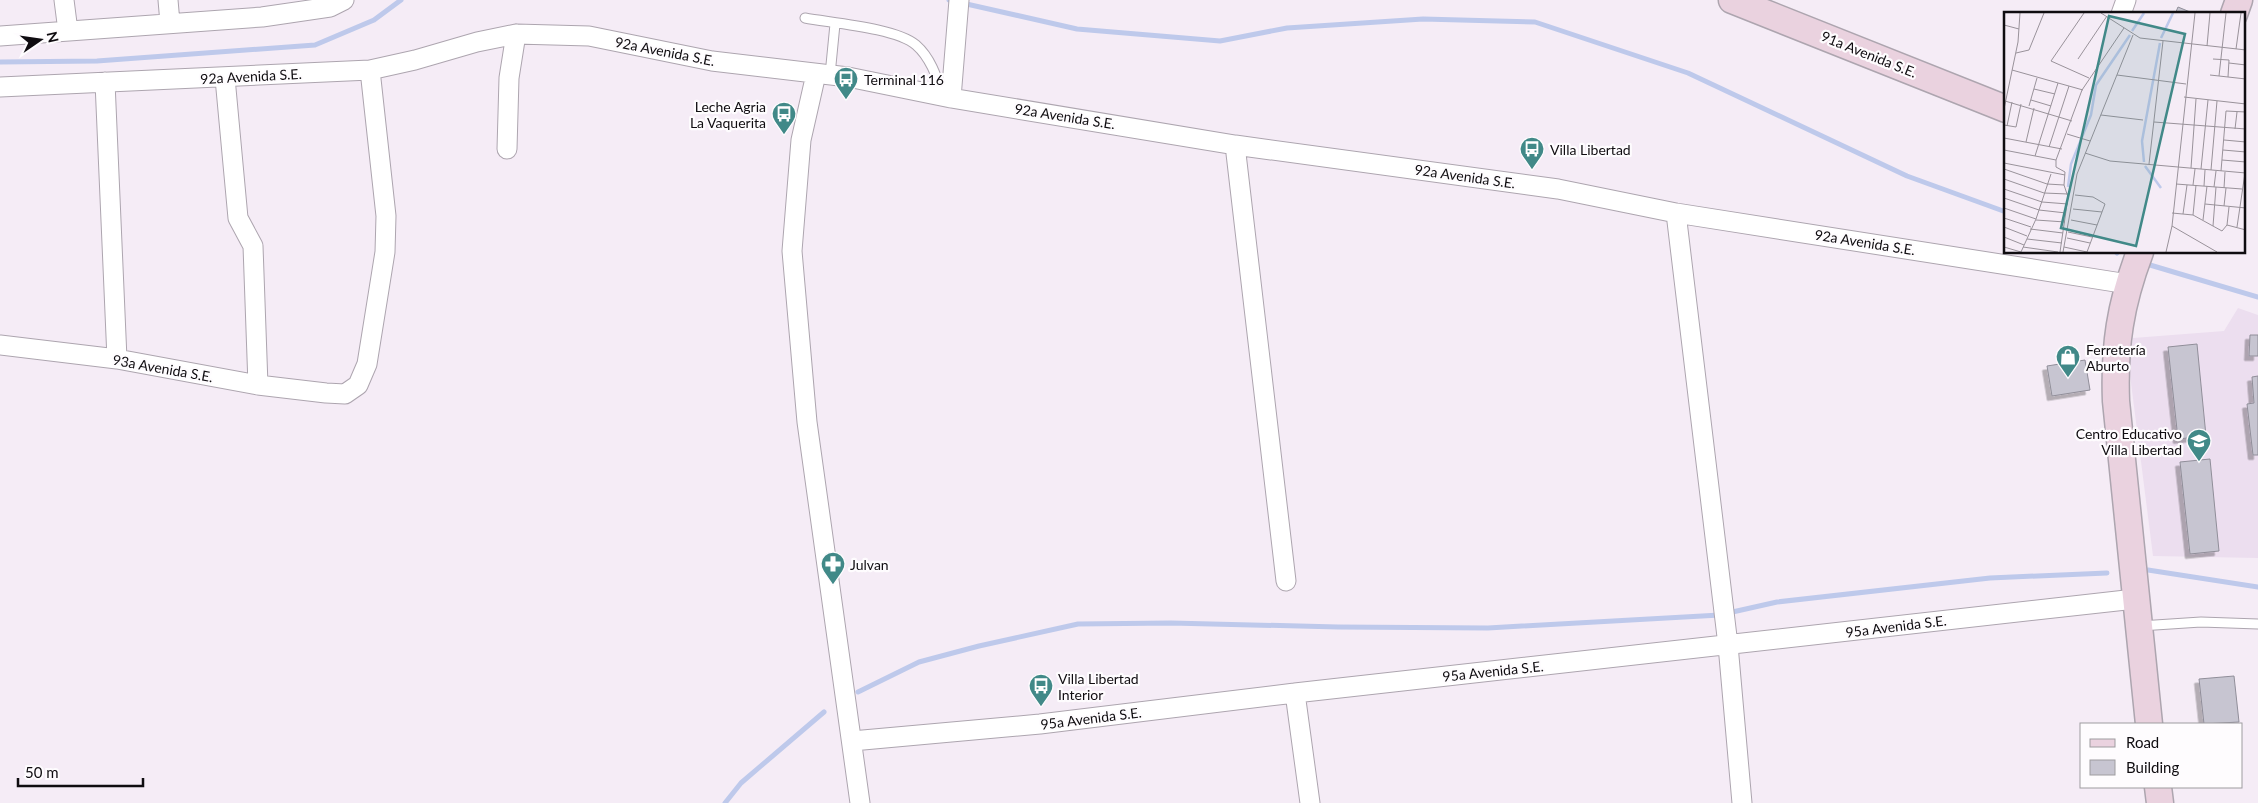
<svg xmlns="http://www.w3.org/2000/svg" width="2258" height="803" viewBox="0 0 2258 803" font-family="Lato,sans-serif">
<defs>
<filter id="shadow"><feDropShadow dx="-4.5" dy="4.5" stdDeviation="0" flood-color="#0004"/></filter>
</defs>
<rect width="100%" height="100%" fill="#f5ecf6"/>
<path fill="#ecdeef" d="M 2238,308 L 2258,315 L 2258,558 L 2153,556 L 2129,367 L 2133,338 L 2224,331 Z"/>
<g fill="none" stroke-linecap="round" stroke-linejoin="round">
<path stroke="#bec9eb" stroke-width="5" d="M 949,0 L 1077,29 L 1220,41 L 1287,28 L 1423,19 L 1535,22 L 1688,73 L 1907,176 L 2006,212
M 0,62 L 97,61 L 315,45 L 374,20 L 401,0
M 2116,252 L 2117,253
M 2150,265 L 2258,297
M 2148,570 L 2258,587
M 1728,613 L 1777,602 L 1990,578 L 2107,573
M 858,692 L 919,662 L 979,646 L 1078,624 L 1171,623 L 1338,627 L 1488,628 L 1720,615
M 725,803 L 741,783 L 824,712"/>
</g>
<path fill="#c7c5d1" stroke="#908e99" filter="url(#shadow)" d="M 2178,7 L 2195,14 L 2175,14 Z
M 2250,335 L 2258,335 L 2258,356 L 2249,356 Z
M 2197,344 L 2206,436 L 2178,439 L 2168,347 Z
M 2085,360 L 2090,390 L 2052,396 L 2047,366 Z
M 2258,376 L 2258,455 L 2253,455 L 2247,404 L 2254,403 L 2252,377 Z
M 2210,459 L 2219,551 L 2190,554 L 2180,462 Z
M 2234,676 L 2239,722 L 2204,724 L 2199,679 Z"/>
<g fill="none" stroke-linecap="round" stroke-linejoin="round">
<defs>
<path id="lane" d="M 805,18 C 832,23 896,28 916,45 C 931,58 937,78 943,96
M 830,75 L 835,24
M 2140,626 L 2201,622 L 2258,624"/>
<path id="street" d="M 64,0 L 68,31
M 168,0 L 170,23
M 2121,14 L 2126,0
M 0,36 L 262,17 L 330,7 L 344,0
M 816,74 L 801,140 L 792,251 L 807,422 L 860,803
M 225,78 L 238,218 L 253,246 L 258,385
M 105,82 L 117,359
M 0,87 L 370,70 L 415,60 L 477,42 L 516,34 L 589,36 L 712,61 L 848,77 L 951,98 L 1235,145 L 1558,189 L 1676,213 L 2128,284
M 951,98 L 959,0
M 1235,145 L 1286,581
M 507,149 L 509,78 L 516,34
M 1676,213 L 1728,645 L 1742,803
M 0,345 L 117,359 L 258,385 L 326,393 L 345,394 L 358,385 L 367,364 L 385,252 L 386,216 L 370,70
M 1295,693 L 1310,803
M 852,741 L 1040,724 L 1295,693 L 2135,599"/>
<path id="secondary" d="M 1732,0 L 2006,109
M 2234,14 L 2239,0
M 2140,252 C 2120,305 2114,346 2116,401 L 2149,724
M 2158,787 L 2160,803"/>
</defs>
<use href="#lane" stroke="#ada5af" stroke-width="11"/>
<use href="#street" stroke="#ada5af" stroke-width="21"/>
<use href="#secondary" stroke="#ada5af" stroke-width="29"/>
<use href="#lane" stroke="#fff" stroke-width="9"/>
<use href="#street" stroke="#fff" stroke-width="19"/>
<use href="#secondary" stroke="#ead2df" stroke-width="26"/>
</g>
<defs>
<symbol id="bus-pin" viewBox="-11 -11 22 30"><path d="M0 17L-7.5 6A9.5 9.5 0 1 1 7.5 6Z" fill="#418988" stroke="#fefcfe"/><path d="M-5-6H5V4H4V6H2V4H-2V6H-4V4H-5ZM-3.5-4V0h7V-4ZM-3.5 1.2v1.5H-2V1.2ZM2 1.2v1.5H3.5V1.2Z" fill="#fff"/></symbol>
<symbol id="shop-pin" viewBox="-11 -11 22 30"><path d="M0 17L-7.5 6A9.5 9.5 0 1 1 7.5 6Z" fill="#418988" stroke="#fefcfe"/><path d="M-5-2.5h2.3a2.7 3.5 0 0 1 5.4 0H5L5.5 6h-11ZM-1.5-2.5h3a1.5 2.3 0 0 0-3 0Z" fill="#fff"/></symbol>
<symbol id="school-pin" viewBox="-11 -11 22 30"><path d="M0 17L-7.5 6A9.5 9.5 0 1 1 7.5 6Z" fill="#418988" stroke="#fefcfe"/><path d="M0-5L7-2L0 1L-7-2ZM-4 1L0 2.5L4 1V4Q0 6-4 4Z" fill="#fff"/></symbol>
<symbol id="pharmacy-pin" viewBox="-11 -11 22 30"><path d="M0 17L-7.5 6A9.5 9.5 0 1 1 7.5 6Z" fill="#418988" stroke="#fefcfe"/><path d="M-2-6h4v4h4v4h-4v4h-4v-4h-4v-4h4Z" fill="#fff"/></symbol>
</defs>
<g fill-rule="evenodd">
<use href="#bus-pin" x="832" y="65" width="28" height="38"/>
<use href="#bus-pin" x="770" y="100" width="28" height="38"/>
<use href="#bus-pin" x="1518" y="135" width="28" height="38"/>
<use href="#shop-pin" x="2054" y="343" width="28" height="38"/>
<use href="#school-pin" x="2185" y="427" width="28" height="38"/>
<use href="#pharmacy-pin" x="819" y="550" width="28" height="38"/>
<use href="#bus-pin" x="1027" y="672" width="28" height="38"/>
</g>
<g text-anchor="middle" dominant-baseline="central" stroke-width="4.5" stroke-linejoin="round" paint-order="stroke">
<g font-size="14" fill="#0f0c10" stroke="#fefcfe">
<text transform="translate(665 51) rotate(11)">92a Avenida S.E.</text>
<text transform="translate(1869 54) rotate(22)">91a Avenida S.E.</text>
<text transform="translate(251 76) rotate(-3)">92a Avenida S.E.</text>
<text transform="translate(1065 116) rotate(9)">92a Avenida S.E.</text>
<text transform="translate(1465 176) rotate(8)">92a Avenida S.E.</text>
<text transform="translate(1865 242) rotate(9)">92a Avenida S.E.</text>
<text transform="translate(163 368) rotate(10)">93a Avenida S.E.</text>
<text transform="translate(1896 626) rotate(-7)">95a Avenida S.E.</text>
<text transform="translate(1493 671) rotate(-6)">95a Avenida S.E.</text>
<text transform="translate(1091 718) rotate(-7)">95a Avenida S.E.</text>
</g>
<g font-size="14" fill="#0f0c10" stroke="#fefcfe" text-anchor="start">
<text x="864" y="79">Terminal 116</text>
<text x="766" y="106" text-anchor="end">Leche Agria<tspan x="766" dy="16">La Vaquerita</tspan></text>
<text x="1550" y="149">Villa Libertad</text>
<text x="2086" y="349">Ferretería<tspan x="2086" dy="16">Aburto</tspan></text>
<text x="2182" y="433" text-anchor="end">Centro Educativo<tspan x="2182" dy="16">Villa Libertad</tspan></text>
<text x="850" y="564">Julvan</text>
<text x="1058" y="678">Villa Libertad<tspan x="1058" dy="16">Interior</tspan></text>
</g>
</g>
<g transform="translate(2004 12)">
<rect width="241" height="241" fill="#f5ecf6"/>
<path fill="none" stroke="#bec9eb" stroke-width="2.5" d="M 128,19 L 140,1M 157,26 L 169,1M 140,150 L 138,129 L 156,31M 141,154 L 157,176M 64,175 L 67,152 L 87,103 L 92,73 L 126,23"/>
<path fill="none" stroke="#99929a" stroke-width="1" d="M 80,1 L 47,49 L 85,66M 97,1 L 136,26 L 242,38M 0,13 L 15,17M 203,34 L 206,1M 232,37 L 237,1M 12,41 L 25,38 L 40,1M 74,47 L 103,4M 209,47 L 225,48 L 224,65M 225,51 L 242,53M 8,58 L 79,78M 113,63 L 182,72M 206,63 L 242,67M 215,64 L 222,1M 30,77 L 51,82M 180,85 L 242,92M 27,88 L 47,94M 1,89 L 68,109M 25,94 L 33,66M 0,97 L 14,30 L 16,1M 97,103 L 139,108M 150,110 L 242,117M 0,113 L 12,115 L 17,92M 3,114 L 8,90M 231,117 L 233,100M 63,122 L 86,129M 0,126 L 58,137M 220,128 L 242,130M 22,130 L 30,96M 45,135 L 65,74M 0,138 L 52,148M 219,138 L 242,140M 81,141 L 106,149 L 242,161M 31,144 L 54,71M 218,148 L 242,150M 0,151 L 61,163M 145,152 L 159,29M 187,156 L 192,87M 0,157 L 43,172 L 60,173M 197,157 L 204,88M 207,158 L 213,89M 217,159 L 222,99 L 242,100M 0,167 L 40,181 L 64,182M 172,172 L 238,177M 189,173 L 191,157M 200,174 L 201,158M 210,175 L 212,159M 220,176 L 221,160M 0,177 L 38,190 L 64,192M 71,183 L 89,185 L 101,192 L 83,240M 0,186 L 35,198 L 62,201M 201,192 L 242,196M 220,194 L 222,176M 0,196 L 32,207M 69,197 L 98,200M 168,201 L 189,203 L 218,219 L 223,213 L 242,218M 179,202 L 183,173M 189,203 L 192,173M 0,206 L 27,215M 32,208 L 61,210M 67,208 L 93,213M 199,208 L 203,174M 223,213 L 225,195M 168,214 L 213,240M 209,214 L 212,175M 0,215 L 23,224M 233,215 L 241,161M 26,217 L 59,221M 64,220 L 88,225M 0,225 L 20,233M 63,226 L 86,231M 23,227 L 58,231M 0,235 L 17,240M 19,235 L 54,240M 60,235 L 83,240M 17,240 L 32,207 L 47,162M 56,240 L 64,185 L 60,173 L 61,160 L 52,155 L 52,148 L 78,78 L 120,16M 59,240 L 73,162 L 129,23M 162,240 L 168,214 L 191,1"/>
<path fill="#418988" fill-opacity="0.15" stroke="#418988" stroke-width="2.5" d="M 105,4 L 181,22 L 132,234 L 57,216 Z"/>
<rect width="241" height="241" fill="none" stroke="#0f0c10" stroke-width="2.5"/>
</g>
<rect x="2080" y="723" width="162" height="65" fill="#fefcfe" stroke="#9e9c9f"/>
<rect x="2090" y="739" width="25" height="8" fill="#ead2df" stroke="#9e9c9f"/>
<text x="2126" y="748" font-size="15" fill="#0f0c10">Road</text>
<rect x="2090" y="760" width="25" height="15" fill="#c7c5d1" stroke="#9e9c9f"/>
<text x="2126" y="773" font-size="15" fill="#0f0c10">Building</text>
<g transform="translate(40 40) rotate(77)" stroke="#fefcfe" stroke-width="4" paint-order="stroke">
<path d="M0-4L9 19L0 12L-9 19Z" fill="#0f0c10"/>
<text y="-8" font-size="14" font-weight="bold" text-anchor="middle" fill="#0f0c10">N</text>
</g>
<path d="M18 778v8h125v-8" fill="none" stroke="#0f0c10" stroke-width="2.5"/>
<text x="25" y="778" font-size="15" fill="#0f0c10" stroke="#fefcfe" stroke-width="4" paint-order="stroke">50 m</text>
</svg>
